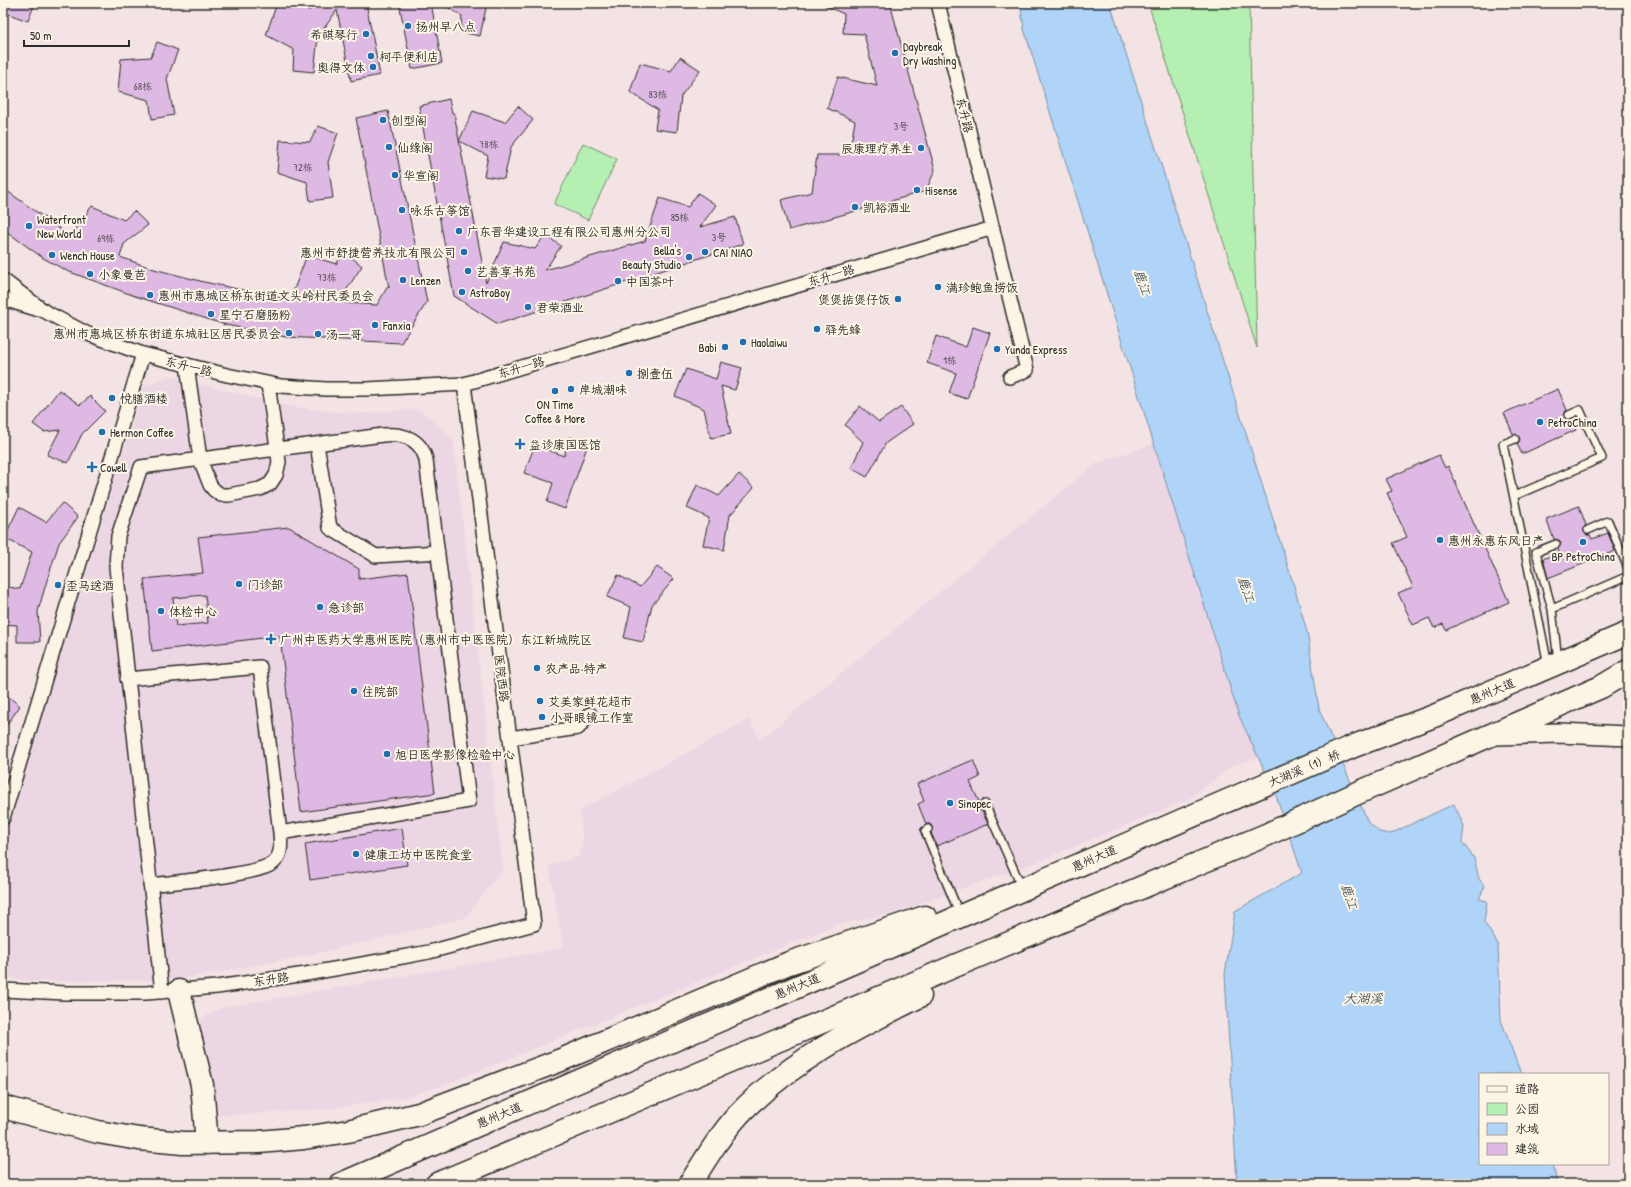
<svg xmlns="http://www.w3.org/2000/svg" width="1631" height="1187" viewBox="0 0 1631 1187" font-family="'Patrick Hand','LXGW WenKai TC',sans-serif">
<rect width="100%" height="100%" fill="#f3e3e4"/>
<filter id="ink" filterUnits="userSpaceOnUse"><feTurbulence type="fractalNoise" baseFrequency=".025" numOctaves="2"/><feDisplacementMap in="SourceGraphic" scale="8" xChannelSelector="R" yChannelSelector="G"/><feConvolveMatrix kernelMatrix="1 2 1 2 8 2 1 2 1" color-interpolation-filters="sRGB"/></filter>
<g filter="url(#ink)">
<path fill="#edd6e4" d="M 169,376 L 283,405 L 301,408 L 342,412 L 365,413 L 419,409 L 453,438 L 503,869 L 465,918 L 315,954 L 179,980 L 31,981 L 3,977 L 3,840 L 144,386 Z
M 1154,444 L 1239,716 L 1259,758 L 1233,765 L 1189,799 L 1040,861 L 894,913 L 836,925 L 447,1084 L 406,1097 L 328,1109 L 215,1116 L 197,1022 L 220,1008 L 563,948 L 549,865 L 578,857 L 583,844 L 580,810 L 750,719 L 760,740 L 1095,464 Z"/>
<path fill="#b6efb2" stroke="#708d6e" d="M 1150,3 L 1249,3 L 1257,348 L 1150,9 Z
M 583,143 L 617,159 L 588,220 L 554,204 Z"/>
<path fill="#afd4f8" stroke="#7a90a6" d="M 1020,3 L 1110,3 L 1295,589 L 1307,632 L 1319,709 L 1368,822 L 1379,832 L 1390,834 L 1454,804 L 1464,826 L 1462,842 L 1474,858 L 1479,879 L 1485,886 L 1479,899 L 1487,901 L 1484,922 L 1498,944 L 1501,1020 L 1521,1074 L 1480,1074 L 1480,1164 L 1553,1164 L 1557,1184 L 1237,1184 L 1225,974 L 1235,911 L 1302,873 L 1275,793 L 1239,716 L 1024,29 Z"/>
<path fill="#deb9e3" stroke="#2b2b2b" fill-rule="evenodd" d="M 3,3 L 35,3 L 28,21 L 3,12 Z
M 277,3 L 310,10 L 315,3 L 366,3 L 380,75 L 351,81 L 337,10 L 318,37 L 314,72 L 293,70 L 294,50 L 266,35 Z
M 399,3 L 431,3 L 442,63 L 412,69 Z
M 441,3 L 487,3 L 480,36 L 460,32 L 462,16 Z
M 819,3 L 890,3 L 935,170 L 926,191 L 789,230 L 781,200 L 812,192 L 817,155 L 845,155 L 852,138 L 855,121 L 827,108 L 838,77 L 877,86 L 864,34 L 843,33 L 844,14 Z
M 157,42 L 178,50 L 167,79 L 174,115 L 152,119 L 149,100 L 118,92 L 121,59 L 151,57 Z
M 680,57 L 700,70 L 681,96 L 677,132 L 655,129 L 658,110 L 630,92 L 640,63 L 671,71 Z
M 449,99 L 452,113 L 454,113 L 486,283 L 504,242 L 535,249 L 545,235 L 561,246 L 545,270 L 645,241 L 660,198 L 688,207 L 698,193 L 716,205 L 700,227 L 735,217 L 743,244 L 498,324 L 454,296 L 419,106 Z
M 518,106 L 533,120 L 511,147 L 504,179 L 484,176 L 488,156 L 459,141 L 473,111 L 505,122 Z
M 388,111 L 427,302 L 401,343 L 286,337 L 226,325 L 135,296 L 67,271 L 43,258 L 3,229 L 3,188 L 70,236 L 92,206 L 124,220 L 134,211 L 148,225 L 124,244 L 120,257 L 154,269 L 204,282 L 290,300 L 307,255 L 336,264 L 345,252 L 362,266 L 347,289 L 345,303 L 377,305 L 388,286 L 389,288 L 356,118 Z
M 318,126 L 338,133 L 328,162 L 333,198 L 310,201 L 307,182 L 277,172 L 280,140 L 310,142 Z
M 973,327 L 990,333 L 967,399 L 949,393 L 956,373 L 927,363 L 936,336 L 966,347 Z
M 721,362 L 742,368 L 735,390 L 721,386 L 731,434 L 711,438 L 704,409 L 675,396 L 686,369 L 716,379 Z
M 1558,389 L 1567,410 L 1565,412 L 1564,417 L 1566,419 L 1571,419 L 1576,430 L 1522,454 L 1517,444 L 1520,440 L 1519,437 L 1516,434 L 1513,434 L 1504,413 Z
M 59,390 L 80,405 L 90,396 L 105,411 L 82,434 L 68,463 L 47,455 L 60,430 L 44,432 L 33,424 Z
M 860,406 L 879,422 L 901,407 L 913,424 L 886,443 L 867,477 L 851,468 L 863,442 L 845,425 Z
M 570,437 L 588,444 L 565,509 L 547,502 L 553,483 L 524,473 L 535,445 L 564,456 Z
M 1439,455 L 1445,468 L 1448,466 L 1509,602 L 1446,630 L 1443,624 L 1434,628 L 1429,618 L 1413,625 L 1398,593 L 1413,587 L 1393,543 L 1407,537 L 1387,493 L 1392,491 L 1386,479 Z
M 739,474 L 754,488 L 730,515 L 724,550 L 703,545 L 709,518 L 687,508 L 697,485 L 719,496 Z
M 62,503 L 78,517 L 59,543 L 48,577 L 38,611 L 40,642 L 17,642 L 17,625 L 3,624 L 3,586 L 20,589 L 32,552 L 4,538 L 19,507 L 46,522 Z
M 1579,506 L 1586,525 L 1584,527 L 1584,532 L 1587,535 L 1590,535 L 1592,539 L 1608,533 L 1615,551 L 1548,578 L 1543,559 L 1559,552 L 1558,549 L 1561,544 L 1559,540 L 1554,539 L 1546,519 Z
M 289,527 L 359,569 L 359,579 L 408,573 L 435,793 L 301,812 L 280,636 L 152,651 L 144,579 L 203,573 L 198,537 ZM 205,595 L 208,623 L 176,626 L 173,598 Z
M 657,567 L 674,579 L 652,605 L 643,642 L 624,638 L 631,607 L 607,597 L 618,575 L 640,587 Z
M 3,692 L 20,706 L 3,730 Z
M 973,760 L 980,777 L 970,782 L 979,802 L 976,808 L 979,810 L 982,811 L 988,824 L 937,846 L 931,833 L 932,827 L 930,824 L 926,824 L 918,804 L 924,801 L 917,784 Z
M 402,828 L 407,865 L 310,880 L 305,844 Z"/>
<g fill="none" stroke-linecap="round" stroke-linejoin="round">
<defs>
<path id="service" d="M 1515,439 L 1503,444 L 1548,665
M 1514,496 L 1602,458 L 1580,410 L 1569,415
M 1588,530 L 1608,521 L 1628,568
M 1556,544 L 1536,552 L 1552,609 L 1558,661
M 1552,609 L 1628,576
M 981,806 L 985,804 L 1022,888
M 928,829 L 925,831 L 959,913"/>
<path id="minor" d="M 938,3 L 1027,370 L 1010,377
M 3,280 L 44,311 L 88,334 L 143,354 L 227,375 L 281,386 L 326,389 L 367,389 L 464,384 L 993,228
M 3,298 L 7,300 L 36,309
M 187,365 L 200,459 L 210,485 L 214,490 L 221,495 L 229,495 L 260,489 L 270,484 L 276,475 L 279,462 L 268,384
M 317,444 L 330,528 L 376,556 L 438,552
M 127,679 L 260,667 L 280,833 C 281,843 282,855 274,862 C 262,875 172,882 150,885
M 510,738 L 578,728 L 590,714
M 3,818 L 143,354
M 3,990 L 65,993 L 146,993 L 217,987 L 306,974 L 402,957 L 429,952 L 534,924 L 464,384
M 162,992 L 116,567 L 118,536 L 141,467 L 383,435 C 403,433 421,439 426,460 L 469,801 L 280,833"/>
<path id="secondary" d="M 1496,735 L 1559,733 L 1628,736"/>
<path id="trunk" d="M 179,991 L 202,1085 L 207,1143
M 3,1107 L 98,1132 L 139,1139 L 183,1143 L 259,1142 L 304,1138 L 348,1131 L 419,1114 L 561,1060 L 789,963 L 925,917
M 341,1184 L 1354,746 L 1434,716 L 1628,633
M 437,1184 L 1266,835 L 1360,792 L 1601,687 L 1628,671
M 690,1184 C 705,1160 720,1135 739,1114 C 789,1062 856,1028 920,996"/>
</defs>
<use href="#service" stroke="#2b2b2b" stroke-width="10"/>
<use href="#minor" stroke="#2b2b2b" stroke-width="16"/>
<use href="#secondary" stroke="#2b2b2b" stroke-width="22"/>
<use href="#trunk" stroke="#2b2b2b" stroke-width="25"/>
<use href="#service" stroke="#fcf5e5" stroke-width="7"/>
<use href="#minor" stroke="#fcf5e5" stroke-width="13"/>
<use href="#secondary" stroke="#fcf5e5" stroke-width="19"/>
<use href="#trunk" stroke="#fcf5e5" stroke-width="22"/>
</g>
</g>
<g fill="#1f6fb2" stroke="#fcf5e5" stroke-width="1.5">
<circle cx="408" cy="26" r="4"/>
<circle cx="366" cy="34" r="4"/>
<circle cx="895" cy="53" r="4"/>
<circle cx="371" cy="56" r="4"/>
<circle cx="373" cy="67" r="4"/>
<circle cx="383" cy="120" r="4"/>
<circle cx="389" cy="147" r="4"/>
<circle cx="921" cy="148" r="4"/>
<circle cx="395" cy="175" r="4"/>
<circle cx="917" cy="190" r="4"/>
<circle cx="855" cy="207" r="4"/>
<circle cx="402" cy="210" r="4"/>
<circle cx="29" cy="226" r="4"/>
<circle cx="459" cy="231" r="4"/>
<circle cx="464" cy="252" r="4"/>
<circle cx="705" cy="252" r="4"/>
<circle cx="52" cy="255" r="4"/>
<circle cx="689" cy="257" r="4"/>
<circle cx="468" cy="271" r="4"/>
<circle cx="90" cy="274" r="4"/>
<circle cx="403" cy="280" r="4"/>
<circle cx="618" cy="281" r="4"/>
<circle cx="938" cy="287" r="4"/>
<circle cx="462" cy="292" r="4"/>
<circle cx="150" cy="295" r="4"/>
<circle cx="898" cy="299" r="4"/>
<circle cx="528" cy="307" r="4"/>
<circle cx="211" cy="314" r="4"/>
<circle cx="375" cy="325" r="4"/>
<circle cx="817" cy="329" r="4"/>
<circle cx="289" cy="333" r="4"/>
<circle cx="318" cy="334" r="4"/>
<circle cx="743" cy="342" r="4"/>
<circle cx="725" cy="347" r="4"/>
<circle cx="997" cy="349" r="4"/>
<circle cx="629" cy="373" r="4"/>
<circle cx="571" cy="389" r="4"/>
<circle cx="555" cy="391" r="4"/>
<circle cx="112" cy="398" r="4"/>
<circle cx="1540" cy="422" r="4"/>
<circle cx="102" cy="432" r="4"/>
<path d="M518 438h4v4h4v4h-4v4h-4v-4h-4v-4h4z"/>
<path d="M90 461h4v4h4v4h-4v4h-4v-4h-4v-4h4z"/>
<circle cx="1440" cy="540" r="4"/>
<circle cx="1583" cy="542" r="4"/>
<circle cx="239" cy="584" r="4"/>
<circle cx="58" cy="585" r="4"/>
<circle cx="320" cy="607" r="4"/>
<circle cx="161" cy="611" r="4"/>
<path d="M269 633h4v4h4v4h-4v4h-4v-4h-4v-4h4z"/>
<circle cx="537" cy="668" r="4"/>
<circle cx="354" cy="691" r="4"/>
<circle cx="540" cy="701" r="4"/>
<circle cx="542" cy="717" r="4"/>
<circle cx="387" cy="754" r="4"/>
<circle cx="950" cy="803" r="4"/>
<circle cx="356" cy="854" r="4"/>
</g>
<g text-anchor="middle" dominant-baseline="central" stroke-width="4" stroke-linejoin="round" paint-order="stroke">
<g font-size="10" fill="#584e59">
<text x="143" y="86">68栋</text>
<text x="658" y="94">83栋</text>
<text x="901" y="126">3号</text>
<text x="489" y="144">78栋</text>
<text x="303" y="167">72栋</text>
<text x="680" y="217">85栋</text>
<text x="719" y="237">3号</text>
<text x="106" y="238">69栋</text>
<text x="327" y="277">73栋</text>
<text x="950" y="360">1栋</text>
</g>
<g font-size="12" fill="#2b2b2b" stroke="#fcf5e5" text-anchor="start">
<text x="416" y="26">扬州早八点</text>
<text x="358" y="34" text-anchor="end">希祺琴行</text>
<text x="903" y="46">Daybreak<tspan x="903" dy="14">Dry Washing</tspan></text>
<text x="379" y="56">柯平便利店</text>
<text x="365" y="67" text-anchor="end">奥得文体</text>
<text x="391" y="120">创型阁</text>
<text x="397" y="147">仙缘阁</text>
<text x="913" y="148" text-anchor="end">辰康理疗养生</text>
<text x="403" y="175">华宣阁</text>
<text x="925" y="190">Hisense</text>
<text x="863" y="207">凯裕酒业</text>
<text x="410" y="210">咏乐古筝馆</text>
<text x="37" y="219">Waterfront<tspan x="37" dy="14">New World</tspan></text>
<text x="467" y="231">广东晋华建设工程有限公司惠州分公司</text>
<text x="681" y="250" text-anchor="end">Bella's<tspan x="681" dy="14">Beauty Studio</tspan></text>
<text x="456" y="252" text-anchor="end">惠州市舒捷营养技术有限公司</text>
<text x="713" y="252">CAI NIAO</text>
<text x="60" y="255">Wench House</text>
<text x="476" y="271">艺善享书苑</text>
<text x="98" y="274">小象曼芭</text>
<text x="411" y="280">Lenzen</text>
<text x="626" y="281">中国茶叶</text>
<text x="946" y="287">满珍鲍鱼捞饭</text>
<text x="470" y="292">AstroBoy</text>
<text x="158" y="295">惠州市惠城区桥东街道文头岭村民委员会</text>
<text x="890" y="299" text-anchor="end">煲煲掂煲仔饭</text>
<text x="536" y="307">君荣酒业</text>
<text x="219" y="314">星宁石磨肠粉</text>
<text x="383" y="325">Fanxia</text>
<text x="825" y="329">驿先蜂</text>
<text x="281" y="333" text-anchor="end">惠州市惠城区桥东街道东城社区居民委员会</text>
<text x="326" y="334">汤一哥</text>
<text x="751" y="342">Haolaiwu</text>
<text x="717" y="347" text-anchor="end">Babi</text>
<text x="1005" y="349">Yunda Express</text>
<text x="637" y="373">捌壹伍</text>
<text x="579" y="389">岸城潮味</text>
<text x="120" y="398">悦膳酒楼</text>
<text x="555" y="404" text-anchor="middle">ON Time<tspan x="555" dy="14">Coffee &amp; More</tspan></text>
<text x="1548" y="422">PetroChina</text>
<text x="110" y="432">Hermon Coffee</text>
<text x="529" y="444">益诊康国医馆</text>
<text x="100" y="467">Cowell</text>
<text x="1448" y="540">惠州永惠东风日产</text>
<text x="1583" y="556" text-anchor="middle">BP PetroChina</text>
<text x="247" y="584">门诊部</text>
<text x="66" y="585">歪马送酒</text>
<text x="328" y="607">急诊部</text>
<text x="169" y="611">体检中心</text>
<text x="280" y="639">广州中医药大学惠州医院（惠州市中医医院）东江新城院区</text>
<text x="545" y="668">农产品·特产</text>
<text x="362" y="691">住院部</text>
<text x="548" y="701">艾美家鲜花超市</text>
<text x="550" y="717">小哥眼镜工作室</text>
<text x="395" y="754">旭日医学影像检验中心</text>
<text x="958" y="803">Sinopec</text>
<text x="364" y="854">健康工坊中医院食堂</text>
</g>
<g font-size="12" fill="#2b2b2b" stroke="#fcf5e5">
<text transform="translate(965 115) rotate(76)">东升路</text>
<text transform="translate(831 275) rotate(-16)">东升一路</text>
<text transform="translate(189 366) rotate(14)">东升一路</text>
<text transform="translate(521 367) rotate(-16)">东升一路</text>
<text transform="translate(502 678) rotate(83)">医院西路</text>
<text transform="translate(1492 691) rotate(-23)">惠州大道</text>
<text transform="translate(1304 768) rotate(-23)">大湖溪（1）桥</text>
<text transform="translate(1094 858) rotate(-24)">惠州大道</text>
<text transform="translate(271 979) rotate(-8)">东升路</text>
<text transform="translate(797 986) rotate(-23)">惠州大道</text>
<text transform="translate(499 1115) rotate(-23)">惠州大道</text>
</g>
<g font-size="13" font-style="italic" fill="#4c555e" stroke="#fcf5e5">
<text transform="translate(1143 282) rotate(71)">鹿江</text>
<text transform="translate(1247 589) rotate(71)">鹿江</text>
<text transform="translate(1350 896) rotate(71)">鹿江</text>
<text x="1363" y="998">大湖溪</text>
</g>
</g>
<rect width="1631" height="1187" fill="none" stroke="#fcf5e5" stroke-width="16"/>
<rect x="8" y="8" width="1615" height="1171" fill="none" stroke="#2b2b2b" stroke-width="1.5" filter="url(#ink)"/>
<rect x="1479" y="1073" width="130" height="92" fill="#fcf5e5" stroke="#a8a49b"/>
<rect x="1487" y="1086" width="20" height="6" fill="#fcf5e5" stroke="#a8a49b"/>
<text x="1515" y="1093" font-size="12" fill="#2b2b2b">道路</text>
<rect x="1487" y="1103" width="20" height="12" fill="#b6efb2" stroke="#a8a49b"/>
<text x="1515" y="1113" font-size="12" fill="#2b2b2b">公园</text>
<rect x="1487" y="1123" width="20" height="12" fill="#afd4f8" stroke="#a8a49b"/>
<text x="1515" y="1133" font-size="12" fill="#2b2b2b">水域</text>
<rect x="1487" y="1143" width="20" height="12" fill="#deb9e3" stroke="#a8a49b"/>
<text x="1515" y="1153" font-size="12" fill="#2b2b2b">建筑</text>
<path d="M24 40v6h105v-6" fill="none" stroke="#2b2b2b" stroke-width="2"/>
<text x="30" y="40" font-size="12" fill="#2b2b2b" stroke="#fcf5e5" stroke-width="3" paint-order="stroke">50 m</text>
</svg>
